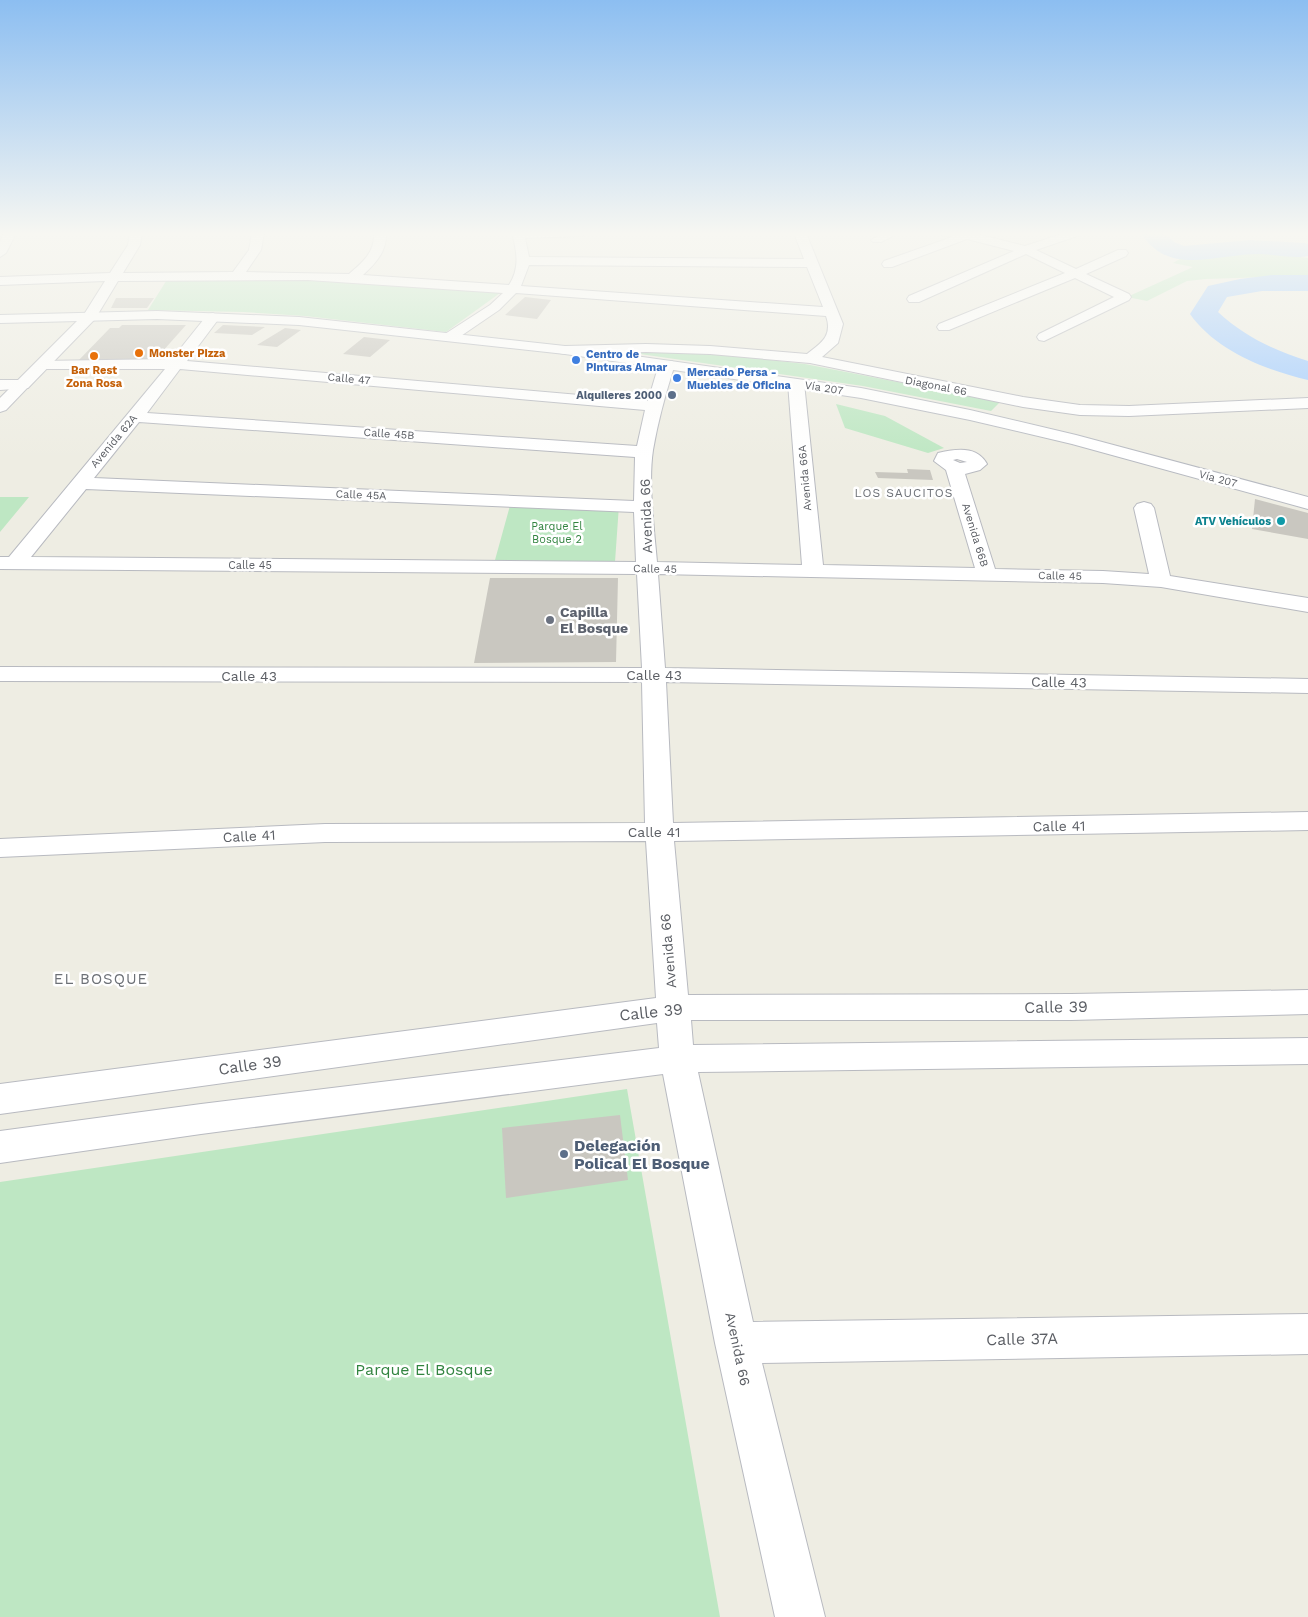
<svg xmlns="http://www.w3.org/2000/svg" width="1308" height="1617" viewBox="0 0 1308 1617" font-family="'Work Sans',sans-serif">
<rect width="100%" height="100%" fill="#eeede3"/>
<path fill="#bee7c3" d="M 1252,251 L 1308,258 L 1308,280 L 1266,277 L 1206,279 L 1187,281 L 1147,301 L 1127,297 L 1193,267 L 1173,263 L 1183,257 Z
M 168,278 L 340,280 L 500,293 L 446,332 L 305,316 L 243,312 L 148,310 Z
M 652,351 L 709,353 L 805,364 L 1000,402 L 991,411 L 863,386 L 626,352 Z
M 836,404 L 885,416 L 944,448 L 928,453 L 845,428 Z
M 0,497 L 29,497 L 0,532 Z
M 511,502 L 619,505 L 615,562 L 495,560 Z
M 627,1089 L 720,1617 L 0,1617 L 0,1182 Z"/>
<g fill="none" stroke-linecap="round" stroke-linejoin="round">
<path fill="#a2ccff" fill-rule="evenodd" d="M 1141,233 L 1165,233 L 1174,242 L 1184,246 L 1250,240 L 1304,243 L 1308,244 L 1308,256 C 1295,259 1272,254 1258,254 C 1216,254 1168,277 1141,233 Z
M 1273,275 L 1308,275 L 1308,291 L 1262,291 L 1227,297 L 1218,312 C 1245,337 1274,350 1308,361 L 1308,380 C 1266,370 1216,351 1190,314 L 1208,286 L 1240,279 Z"/>
</g>
<path fill="#c9c7c0" d="M 525,297 L 551,300 L 537,319 L 505,315 Z
M 116,298 L 154,298 L 147,308 L 111,308 Z
M 122,325 L 186,325 L 154,361 L 77,362 L 110,328 L 119,328 Z
M 223,325 L 265,327 L 252,335 L 214,333 Z
M 285,328 L 301,330 L 277,347 L 257,345 Z
M 364,337 L 390,340 L 370,357 L 343,354 Z
M 907,469 L 930,470 L 933,480 L 878,478 L 875,472 L 908,473 Z
M 1255,499 L 1308,513 L 1308,539 L 1252,529 Z
M 490,578 L 618,578 L 616,662 L 474,663 Z
M 620,1115 L 628,1180 L 506,1198 L 502,1128 Z"/>
<g fill="none" stroke-linecap="round" stroke-linejoin="round">
<defs>
<path id="minor" d="M 4,233 L 16,233 L 6,253 L 0,257 L 0,241 Z
M 130,233 L 142,233 L 140,245 L 123,273 L 233,272 L 249,250 L 252,233 L 264,233 L 261,250 L 246,272 L 349,274 C 363,262 375,252 374,233 L 386,233 C 387,251 376,263 363,275 L 509,285 C 520,268 517,252 512,233 L 587,233 L 581,236 L 525,238 L 529,257 L 804,259 L 794,233 L 806,233 L 843,324 L 838,343 L 822,357 L 1023,397 L 1080,405 L 1129,406 L 1308,398 L 1308,408 L 1129,416 L 1080,415 L 1023,407 L 810,363 L 710,354 L 646,352 L 565,354 L 560,353 L 558,350 L 560,347 L 565,346 L 646,344 L 710,346 L 807,354 C 821,343 833,336 826,316 L 516,293 L 499,310 L 455,340 L 445,340 L 443,337 L 445,334 L 490,305 L 503,293 L 308,280 L 118,281 L 95,319 L 90,320 L 83,316 L 105,281 L 0,285 L 0,277 L 110,273 L 128,245 ZM 529,265 L 807,267 L 823,307 L 521,286 Z
M 884,233 L 899,233 L 881,242 L 873,242 L 871,240 Z
M 939,233 L 973,233 L 1025,246 L 1065,233 L 1082,233 L 1080,235 L 1036,250 L 1076,269 L 1118,250 L 1126,250 L 1128,253 L 1126,256 L 1086,274 L 1129,294 L 1131,297 L 1129,300 L 1044,341 L 1039,340 L 1037,337 L 1039,334 L 1114,297 L 1075,278 L 949,330 L 939,330 L 937,327 L 939,324 L 1065,273 L 1026,254 L 919,302 L 909,302 L 907,299 L 909,296 L 1014,251 L 967,239 L 892,267 L 884,267 L 882,264 L 884,261 L 952,237 L 941,235 Z
M 213,313 L 220,317 L 187,361 L 648,401 L 659,364 L 662,361 L 672,361 L 675,364 C 666,392 658,421 653,450 C 648,483 654,528 657,562 L 802,565 L 788,383 L 791,380 L 801,380 L 804,383 L 823,565 L 975,568 L 946,470 L 934,461 L 938,453 C 955,449 977,445 987,464 L 980,470 L 965,474 L 995,569 L 1103,571 L 1149,574 L 1134,508 L 1137,504 L 1144,502 L 1151,504 L 1154,508 L 1170,576 L 1308,598 L 1308,612 L 1161,587 L 1103,583 L 658,574 L 665,668 L 1308,679 L 1308,693 L 666,682 L 673,823 L 1308,812 L 1308,830 L 674,841 L 688,995 L 1071,994 L 1308,990 L 1308,1014 L 1071,1020 L 691,1020 L 693,1045 L 1308,1038 L 1308,1064 L 698,1072 L 753,1322 L 1308,1314 L 1308,1354 L 762,1363 L 825,1617 L 775,1617 L 715,1343 L 663,1074 L 201,1134 L 0,1163 L 0,1131 L 201,1104 L 659,1048 L 657,1023 L 0,1114 L 0,1084 L 656,998 L 646,841 L 325,842 L 0,857 L 0,839 L 325,824 L 645,823 L 642,682 L 0,681 L 0,667 L 642,668 L 637,574 L 0,569 L 0,557 L 9,557 L 165,369 L 44,369 L 39,367 L 36,364 L 39,361 L 172,359 L 208,314 ZM 180,369 L 645,410 L 637,446 L 147,413 ZM 139,422 L 635,457 L 634,501 L 94,478 ZM 957,459 L 967,462 L 960,463 L 953,460 ZM 86,489 L 634,512 L 636,562 L 31,557 Z
M 22,380 L 28,382 L 30,385 L 6,410 L 0,412 L 0,398 L 16,382 Z"/>
<path id="tertiary" d="M 90,312 L 97,316 L 95,319 L 28,388 L 0,390 L 0,380 L 18,380 L 85,313 Z"/>
<path id="secondary" d="M 157,311 L 299,317 L 565,346 L 861,388 L 970,410 L 1076,435 L 1308,497 L 1308,509 L 1072,444 L 970,420 L 861,398 L 667,369 L 565,354 L 299,325 L 157,319 L 0,323 L 0,315 Z"/>
</defs>
<use href="#minor" stroke="#b8bac0" stroke-width="2"/>
<use href="#tertiary" stroke="#b8bac0" stroke-width="2"/>
<use href="#secondary" stroke="#b8bbc2" stroke-width="2"/>
<use href="#minor" fill="#fff" fill-rule="evenodd"/>
<use href="#tertiary" fill="#fff" fill-rule="evenodd"/>
<use href="#secondary" fill="#fff" fill-rule="evenodd"/>
</g>
<linearGradient id="sky" x2="0" y2="1"><stop stop-color="#8cbef1"/><stop offset="0.51" stop-color="#f7f7f2"/><stop offset="1" stop-color="#f7f7f2" stop-opacity="0"/></linearGradient>
<rect width="1308" height="459" fill="url(#sky)"/>
<g fill="#e8710a" stroke="#fff" stroke-width="2">
<circle cx="139" cy="353" r="5"/>
<circle cx="94" cy="356" r="5"/>
</g>
<g fill="#3f7fe0" stroke="#fff" stroke-width="2">
<circle cx="576" cy="360" r="5"/>
<circle cx="677" cy="378" r="5"/>
</g>
<g fill="#5c6f8a" stroke="#fff" stroke-width="2">
<circle cx="672" cy="395" r="5"/>
<circle cx="564" cy="1154" r="5"/>
</g>
<circle fill="#0f9aa8" stroke="#fff" stroke-width="2" cx="1281" cy="521" r="5"/>
<circle fill="#6b7280" stroke="#fff" stroke-width="2" cx="550" cy="620" r="5"/>
<g text-anchor="middle" dominant-baseline="central" stroke-width="5" stroke-linejoin="round" paint-order="stroke">
<g font-size="11" font-weight="bold" fill="#c56008" stroke="#fff" text-anchor="start">
<text x="149" y="353">Monster Pizza</text>
<text x="94" y="370" text-anchor="middle">Bar Rest<tspan x="94" dy="13">Zona Rosa</tspan></text>
</g>
<g font-size="11" font-weight="bold" fill="#366cbe" stroke="#fff" text-anchor="start">
<text x="586" y="354">Centro de<tspan x="586" dy="13">Pinturas Almar</tspan></text>
<text x="687" y="372">Mercado Persa -<tspan x="687" dy="13">Muebles de Oficina</tspan></text>
</g>
<g font-size="11" fill="#5b5e64" stroke="#fff">
<text transform="translate(349 379) rotate(5)">Calle 47</text>
<text transform="translate(936 386) rotate(11)">Diagonal 66</text>
<text transform="translate(824 388) rotate(9)">Vía 207</text>
<text transform="translate(389 434) rotate(4)">Calle 45B</text>
<text transform="translate(114 441) rotate(-50)">Avenida 62A</text>
<text transform="translate(805 478) rotate(-95)">Avenida 66A</text>
<text transform="translate(1218 479) rotate(15)">Vía 207</text>
<text transform="translate(361 495) rotate(2)">Calle 45A</text>
<text transform="translate(975 535) rotate(73)">Avenida 66B</text>
<text x="250" y="565">Calle 45</text>
<text transform="translate(655 569) rotate(1)">Calle 45</text>
<text transform="translate(1060 576) rotate(1)">Calle 45</text>
</g>
<g font-size="11" font-weight="bold" fill="#4e5e75" stroke="#fff" text-anchor="end">
<text x="662" y="395">Alquileres 2000</text>
</g>
<g font-size="11" font-weight="bold" fill="#0d838f" stroke="#fff" text-anchor="end">
<text x="1271" y="521">ATV Vehículos</text>
</g>
<g font-size="11" fill="#328440" stroke="#fff">
<text x="557" y="526">Parque El<tspan x="557" dy="13">Bosque 2</tspan></text>
</g>
<g font-size="12" letter-spacing="1" fill="#6c7076" stroke="#fff">
<text x="904" y="493">LOS SAUCITOS</text>
</g>
<g font-size="14" fill="#5b5e64" stroke="#fff">
<text transform="translate(646 516) rotate(-92)">Avenida 66</text>
<text x="654" y="675">Calle 43</text>
<text x="249" y="676">Calle 43</text>
<text transform="translate(1059 682) rotate(1)">Calle 43</text>
<text transform="translate(1059 826) rotate(-1)">Calle 41</text>
<text x="654" y="832">Calle 41</text>
<text transform="translate(249 836) rotate(-3)">Calle 41</text>
<text transform="translate(668 951) rotate(-95)">Avenida 66</text>
<text transform="translate(738 1349) rotate(78)">Avenida 66</text>
</g>
<g font-size="14" font-weight="bold" fill="#5b616d" stroke="#fff" text-anchor="start">
<text x="560" y="612">Capilla<tspan x="560" dy="16">El Bosque</tspan></text>
</g>
<g font-size="15" letter-spacing="1" fill="#6c7076" stroke="#fff">
<text x="101" y="979">EL BOSQUE</text>
</g>
<g font-size="16" fill="#5b5e64" stroke="#fff">
<text transform="translate(1056 1007) rotate(-1)">Calle 39</text>
<text transform="translate(651 1012) rotate(-6)">Calle 39</text>
<text transform="translate(250 1065) rotate(-8)">Calle 39</text>
<text transform="translate(1022 1339) rotate(-1)">Calle 37A</text>
</g>
<g font-size="16" font-weight="bold" fill="#4e5e75" stroke="#fff" text-anchor="start">
<text x="574" y="1145">Delegación<tspan x="574" dy="18">Polical El Bosque</tspan></text>
</g>
<g font-size="16" fill="#328440" stroke="#fff">
<text x="424" y="1369">Parque El Bosque</text>
</g>
</g>
</svg>
